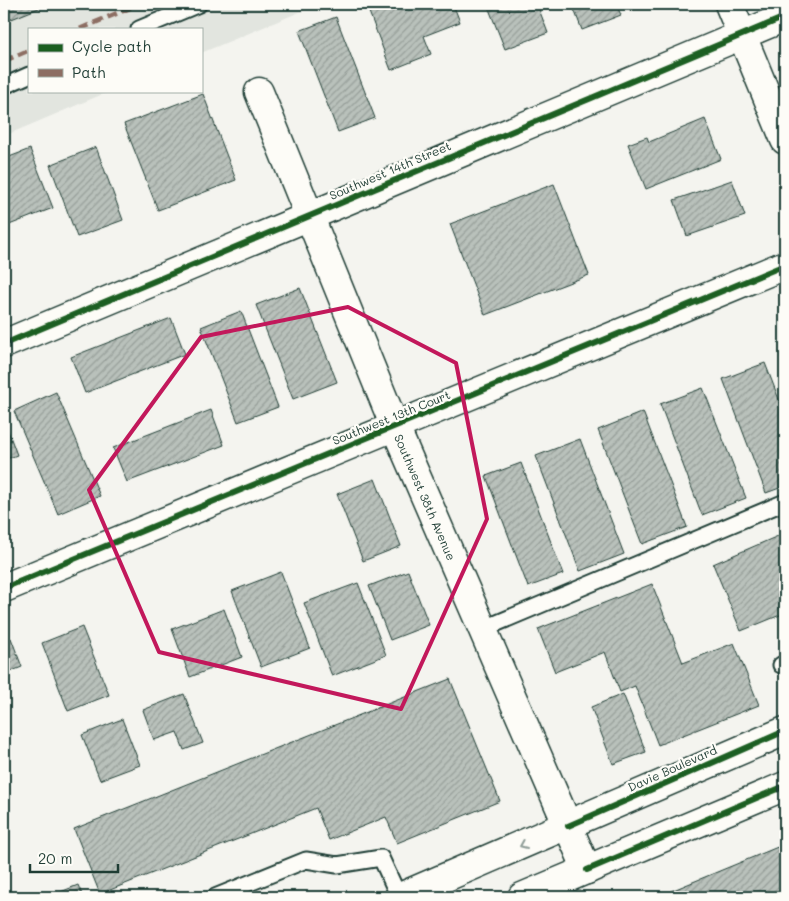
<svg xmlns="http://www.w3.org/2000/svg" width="789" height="901" viewBox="0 0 789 901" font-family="Mali,sans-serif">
<defs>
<pattern id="building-hatch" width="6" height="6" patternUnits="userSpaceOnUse" patternTransform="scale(1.25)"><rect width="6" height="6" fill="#b9c1bb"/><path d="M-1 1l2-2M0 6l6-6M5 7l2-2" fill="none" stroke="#969e99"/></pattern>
</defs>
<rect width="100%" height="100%" fill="#f4f4ef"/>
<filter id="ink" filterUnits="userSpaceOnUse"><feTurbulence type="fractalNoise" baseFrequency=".02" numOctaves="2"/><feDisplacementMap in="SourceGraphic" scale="10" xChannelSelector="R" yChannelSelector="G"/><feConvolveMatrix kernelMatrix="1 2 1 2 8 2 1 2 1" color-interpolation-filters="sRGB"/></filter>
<g filter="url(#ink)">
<path fill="#e2e5df" d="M 4,4 L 305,4 L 307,9 L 201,53 L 201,29 L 29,29 L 29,91 L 110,91 L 4,136 Z"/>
<path fill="url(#building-hatch)" stroke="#1f3d34" d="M 4,4 L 49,4 L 4,22 Z
M 366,4 L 453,4 L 460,22 L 424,36 L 431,54 L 391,70 Z
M 487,4 L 537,4 L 548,33 L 505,49 Z
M 572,4 L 616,4 L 621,15 L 582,30 Z
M 627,4 L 647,4 L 630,10 Z
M 336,17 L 375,118 L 338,132 L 299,31 Z
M 203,94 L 236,180 L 158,210 L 124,124 Z
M 705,119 L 721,159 L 646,189 L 628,144 L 647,137 L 649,142 Z
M 96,147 L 123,220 L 77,237 L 50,165 Z
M 30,149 L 53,208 L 4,227 L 4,159 Z
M 732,180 L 745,216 L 687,236 L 674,200 Z
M 554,184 L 589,275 L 485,315 L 450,224 Z
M 300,288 L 337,382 L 293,399 L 256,305 Z
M 241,311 L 278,407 L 238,422 L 201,327 Z
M 171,318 L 185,354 L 85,393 L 71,357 Z
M 785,354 L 785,367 L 781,356 Z
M 765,363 L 785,415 L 785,486 L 766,493 L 723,379 Z
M 703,388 L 746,498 L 702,515 L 660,404 Z
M 56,392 L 100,496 L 58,514 L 14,411 Z
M 211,410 L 224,445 L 127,482 L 113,448 Z
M 643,412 L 687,527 L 642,544 L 598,430 Z
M 4,420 L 17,455 L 4,460 Z
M 580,439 L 624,554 L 580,571 L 536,456 Z
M 521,463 L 563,574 L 528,587 L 486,476 Z
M 375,479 L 401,546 L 363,561 L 337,494 Z
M 785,533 L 785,613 L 741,631 L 713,564 Z
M 408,571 L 429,625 L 390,640 L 369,586 Z
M 281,572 L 310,648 L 261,667 L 232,591 Z
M 358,583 L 386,655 L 332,676 L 304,603 Z
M 652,584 L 683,663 L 734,643 L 759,705 L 658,745 L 635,686 L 620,692 L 605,652 L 555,672 L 538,629 Z
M 224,609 L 242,657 L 190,677 L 172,629 Z
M 82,627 L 109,695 L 68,711 L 42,643 Z
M 11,638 L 22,667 L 4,674 L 4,640 Z
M 450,679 L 500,801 L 397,843 L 386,817 L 329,840 L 316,808 L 100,894 L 74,829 Z
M 184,694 L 203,743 L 184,750 L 177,732 L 154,740 L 143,710 Z
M 623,694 L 646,752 L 613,764 L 591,707 Z
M 122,719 L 140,765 L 100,780 L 82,735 Z
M 4,798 L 8,810 L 4,812 Z
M 785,844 L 785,897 L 674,897 L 671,891 Z
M 78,885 L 83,897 L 48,897 Z"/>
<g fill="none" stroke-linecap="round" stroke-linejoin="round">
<defs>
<path id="service" d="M 139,29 L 199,4
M 4,86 L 29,75
M 483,629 L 785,502
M 781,665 L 785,663
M 215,897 L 306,860 L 337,865 L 381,858 L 399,897"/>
<g id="minor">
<path d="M 729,4 L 785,140"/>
<path id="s1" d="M 259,92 L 395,427 L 587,870"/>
<path d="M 4,344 L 785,17"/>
<path d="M 4,588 L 785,265"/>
</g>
<path id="secondary" d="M 400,897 L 785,731
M 522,897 L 785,786"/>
</defs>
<use href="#service" stroke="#1f3d34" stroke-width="19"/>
<use href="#minor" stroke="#1f3d34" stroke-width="31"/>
<use href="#secondary" stroke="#1f3d34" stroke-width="31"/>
<use href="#service" stroke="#fdfcf7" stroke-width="15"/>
<use href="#minor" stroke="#fdfcf7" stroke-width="28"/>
<use href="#secondary" stroke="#fdfcf7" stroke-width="28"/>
<path stroke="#8d6e63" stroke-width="5" stroke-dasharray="10 5" stroke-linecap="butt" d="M 80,29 L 139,4
M 4,61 L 29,50"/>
<defs>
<path id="cycleway" d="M 4,344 L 785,17
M 4,588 L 785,265
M 568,826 L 785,731
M 587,870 L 785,786"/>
</defs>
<use href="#cycleway" stroke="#fdfcf7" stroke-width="9"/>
<use href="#cycleway" stroke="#1b5e20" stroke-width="6"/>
</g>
<defs><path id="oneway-chevron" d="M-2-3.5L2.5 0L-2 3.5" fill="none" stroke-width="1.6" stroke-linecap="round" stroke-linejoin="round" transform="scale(1.25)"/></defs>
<use stroke="#8e9c96" href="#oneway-chevron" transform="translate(523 845) rotate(157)"/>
</g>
<path fill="none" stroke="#c2185b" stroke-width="4" stroke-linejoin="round" d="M 348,307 L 456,363 L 487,519 L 401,709 L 159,652 L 89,490 L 201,337 Z"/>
<g text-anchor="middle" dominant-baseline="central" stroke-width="4.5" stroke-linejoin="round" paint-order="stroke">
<g font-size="12" fill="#1f3d34" stroke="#fdfcf7">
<text transform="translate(390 170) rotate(-23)">Southwest 14th Street</text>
<text transform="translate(391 417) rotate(-22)">Southwest 13th Court</text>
<text stroke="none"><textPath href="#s1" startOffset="438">Southwest 38th Avenue</textPath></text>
<text transform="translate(672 768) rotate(-24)">Davie Boulevard</text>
</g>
</g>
<rect width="789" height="901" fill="none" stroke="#fdfcf7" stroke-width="20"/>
<rect x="10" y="10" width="769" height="881" fill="none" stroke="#1f3d34" stroke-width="2" filter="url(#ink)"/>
<rect x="28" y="28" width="175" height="65" fill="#fdfcf7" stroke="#a4b0a9"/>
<rect x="38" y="44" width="25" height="8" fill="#1b5e20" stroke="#a4b0a9"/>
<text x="72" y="52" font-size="15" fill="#1f3d34">Cycle path</text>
<rect x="38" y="69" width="25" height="8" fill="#8d6e63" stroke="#a4b0a9"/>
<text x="72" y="78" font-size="15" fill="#1f3d34">Path</text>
<path d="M30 864v8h88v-8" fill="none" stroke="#1f3d34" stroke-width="2.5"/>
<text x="38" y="864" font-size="15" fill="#1f3d34" stroke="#fdfcf7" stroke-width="4" paint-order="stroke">20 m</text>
</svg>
